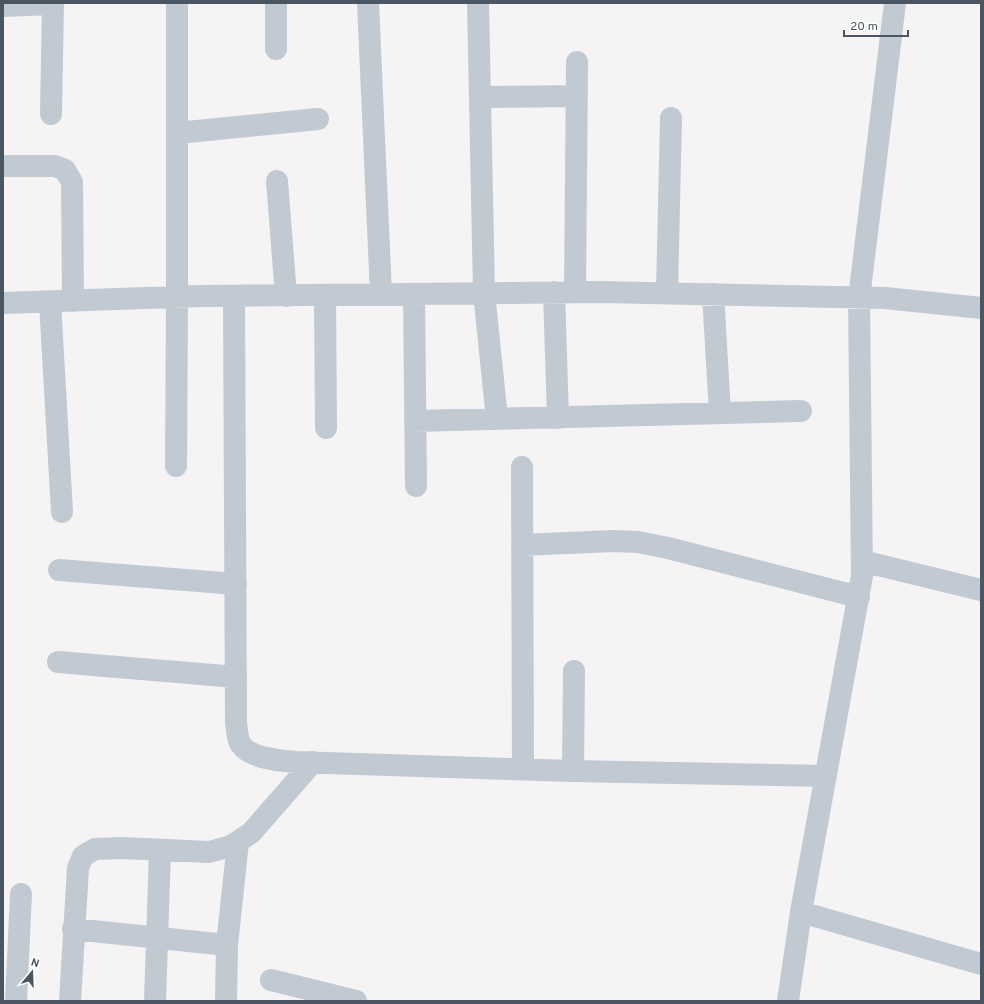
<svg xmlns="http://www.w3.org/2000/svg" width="984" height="1004" viewBox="0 0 984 1004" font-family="Overpass,sans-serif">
<rect width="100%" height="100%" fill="#f5f3f3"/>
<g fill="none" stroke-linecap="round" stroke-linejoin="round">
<path stroke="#c1cad2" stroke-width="22" d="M 276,3 L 276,49
M 368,3 L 381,294
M 478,3 L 484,293 L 497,419
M 3,6 L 53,4
M 480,97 L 577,96
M 51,114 L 53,3
M 177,133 L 318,119
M 3,166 L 55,166 L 65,170 L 72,182 L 73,301
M 277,181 L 286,296
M 554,292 L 558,418
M 575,292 L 577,62
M 667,293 L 671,118
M 414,294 L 416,486
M 713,294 L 720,413
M 325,295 L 326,428
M 234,296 L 236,722 C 237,728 237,735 239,741 C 245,758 281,761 296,762 L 573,771 L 826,776
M 50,302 L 62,512
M 3,303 L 202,296 L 601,292 L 885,298 L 981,308
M 415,421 L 801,411
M 176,466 L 177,298 L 177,3
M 522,467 L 523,770
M 522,545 L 613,541 L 638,542 L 668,548 L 859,597
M 862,561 L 981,590
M 59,570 L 236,584
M 58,662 L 236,677
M 573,771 L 574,671
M 801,912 L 981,964
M 73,929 L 227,945
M 271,980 L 356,1001
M 16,1001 L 21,894
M 70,1001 L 78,868 L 83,856 L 95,849 L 122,848 L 209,852 L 231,846 L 251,833 L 313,762
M 155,1001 L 160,850
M 226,1001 L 227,945 L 238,842
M 788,1001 L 801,912 L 862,576 L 859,298 L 895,3"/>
</g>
<rect width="984" height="1004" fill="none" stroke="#4a5661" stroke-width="8"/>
<g transform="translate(32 972) rotate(19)" stroke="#ffffff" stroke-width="3" paint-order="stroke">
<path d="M0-3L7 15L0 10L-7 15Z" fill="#4a5661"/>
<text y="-6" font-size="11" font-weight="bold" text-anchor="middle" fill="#4a5661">N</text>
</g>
<path d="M844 30v6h64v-6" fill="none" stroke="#4a5661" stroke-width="2"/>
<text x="850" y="30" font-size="12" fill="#4a5661" stroke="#ffffff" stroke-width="3" paint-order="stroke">20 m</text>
</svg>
